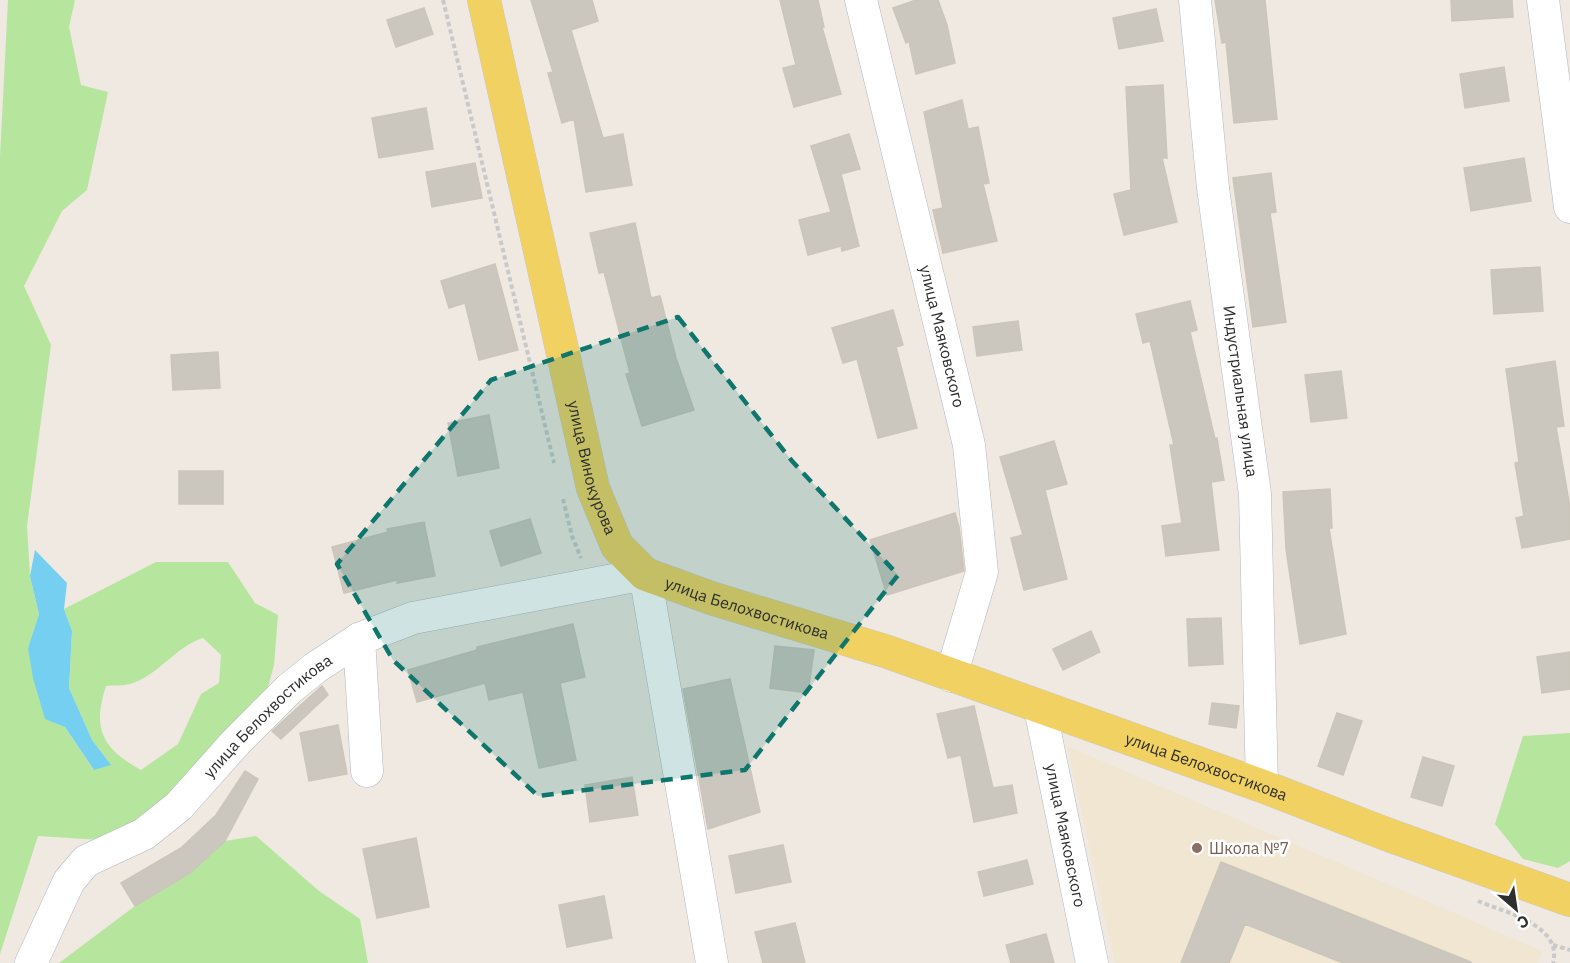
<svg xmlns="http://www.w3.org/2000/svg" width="1570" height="963" viewBox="0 0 1570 963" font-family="'IBM Plex Sans',sans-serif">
<rect width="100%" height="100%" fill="#efe9e1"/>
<path fill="#f0e6d1" d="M 1067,746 L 1542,951 L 1538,963 L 1115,963 Z"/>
<path fill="#b6e59e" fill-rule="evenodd" d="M 8,0 L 75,0 L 69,27 L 81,85 L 108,92 L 87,190 L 62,211 L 24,286 L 51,345 L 27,526 L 30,576 L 39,614 L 28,648 L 65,727 L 93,769 L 110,764 L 92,740 L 69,688 L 72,631 L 64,609 L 156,562 L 228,562 L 255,603 L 278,615 L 274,665 L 264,701 L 158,810 L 102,840 L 38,836 L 0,954 L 0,157 ZM 203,638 L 221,655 L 219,683 L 201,694 L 178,744 L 141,770 C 102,748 92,729 106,686 C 114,685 123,686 130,684 C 158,676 176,646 203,638 Z
M 1570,733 L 1570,861 L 1558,868 L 1523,859 L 1495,824 L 1523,736 Z
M 256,836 L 319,891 L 360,919 L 368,963 L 59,963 L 135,906 L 190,873 L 225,841 Z"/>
<path fill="#75cff0" d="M 35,550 L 67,583 L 64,609 L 72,631 L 69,688 L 92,740 L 111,765 L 94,770 L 65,727 L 45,719 L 33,678 L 28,648 L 39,614 L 30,576 Z"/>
<path fill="#cbc7bf" stroke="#cbc5ba" stroke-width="1.5" d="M 531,0 L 592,0 L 598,21 L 571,30 L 603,138 L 623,134 L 632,185 L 586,192 L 574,119 L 562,123 L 548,73 L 553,72 Z
M 780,0 L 818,0 L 824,27 L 822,27 L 841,94 L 794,107 L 783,68 L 796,65 Z
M 916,0 L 938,0 L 947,25 L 955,63 L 916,74 L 909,41 L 906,43 L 893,8 Z
M 1215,0 L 1265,0 L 1277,119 L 1234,123 L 1226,42 L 1222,43 Z
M 1451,0 L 1512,0 L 1513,17 L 1452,21 Z
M 424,8 L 433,34 L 396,47 L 387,20 Z
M 1156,9 L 1163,41 L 1119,49 L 1113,18 Z
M 1504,67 L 1509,101 L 1465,108 L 1460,74 Z
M 1163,85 L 1167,158 L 1162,158 L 1177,222 L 1124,235 L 1114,194 L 1131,190 L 1126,87 Z
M 962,100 L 968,129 L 978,127 L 989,183 L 983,184 L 997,241 L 943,253 L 933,210 L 943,208 L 924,112 Z
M 426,108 L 433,149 L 379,158 L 372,118 Z
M 849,134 L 860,169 L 841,174 L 859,246 L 842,251 L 841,246 L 808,255 L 799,220 L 831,212 L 811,146 Z
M 1524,158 L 1531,201 L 1471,211 L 1464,168 Z
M 475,163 L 482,198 L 432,207 L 426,172 Z
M 1271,173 L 1276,212 L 1270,213 L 1286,322 L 1253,327 L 1233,178 Z
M 635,223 L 651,298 L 660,296 L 676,358 L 694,410 L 642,426 L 626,374 L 630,373 L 604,272 L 599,273 L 590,233 Z
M 495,264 L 518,350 L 479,360 L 465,303 L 449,308 L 441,281 Z
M 1540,267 L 1543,311 L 1494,314 L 1491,270 Z
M 1190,301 L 1197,330 L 1190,332 L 1215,439 L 1217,438 L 1224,480 L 1211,482 L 1219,550 L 1166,556 L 1162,526 L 1182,523 L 1170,445 L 1174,445 L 1150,341 L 1143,343 L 1136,314 Z
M 893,310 L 903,345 L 896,347 L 917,428 L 878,438 L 857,359 L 843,363 L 832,328 Z
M 1018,321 L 1022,350 L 977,356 L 973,327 Z
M 218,352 L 220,388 L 173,390 L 171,355 Z
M 1555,361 L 1564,426 L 1556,427 L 1570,507 L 1570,539 L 1522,548 L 1516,518 L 1524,516 L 1515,463 L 1519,462 L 1506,369 Z
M 1341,371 L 1347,418 L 1311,422 L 1305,375 Z
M 489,415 L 499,468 L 458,476 L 448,423 Z
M 1054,441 L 1067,484 L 1045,490 L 1067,579 L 1024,590 L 1011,538 L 1023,535 L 1000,457 Z
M 179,471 L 223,471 L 223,504 L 179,504 Z
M 1330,489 L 1332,528 L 1329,528 L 1346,634 L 1300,644 L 1286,549 L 1283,492 Z
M 955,513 L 959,527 L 964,571 L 887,595 L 870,540 Z
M 530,519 L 541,553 L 501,566 L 490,531 Z
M 424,522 L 435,576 L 397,583 L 397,580 L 344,593 L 332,547 L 388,532 L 387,529 Z
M 1221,618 L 1223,664 L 1189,666 L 1187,619 Z
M 573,624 L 585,677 L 560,683 L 576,760 L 539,768 L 523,692 L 489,700 L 485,683 L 417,702 L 408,670 L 477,650 L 477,647 Z
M 1091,631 L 1100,652 L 1063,670 L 1053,649 Z
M 775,646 L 814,650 L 808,693 L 770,688 Z
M 1570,652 L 1570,689 L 1542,693 L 1537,657 Z
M 730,679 L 760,812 L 708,829 L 683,689 Z
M 322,686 L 328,695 L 281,739 L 272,731 Z
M 1212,703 L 1239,706 L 1236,728 L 1209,724 Z
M 974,706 L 993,788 L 1012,785 L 1017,813 L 974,822 L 961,755 L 948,758 L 937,714 Z
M 1337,713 L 1362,721 L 1343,775 L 1318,766 Z
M 338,725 L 347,774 L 309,781 L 300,733 Z
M 1423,757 L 1454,766 L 1442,806 L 1411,797 Z
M 245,771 L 258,779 L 225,841 L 190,873 L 135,906 L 121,883 L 181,848 L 216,815 Z
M 632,777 L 638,815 L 590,822 L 585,785 Z
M 416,838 L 429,907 L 377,918 L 363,849 Z
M 783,845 L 791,882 L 736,893 L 729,856 Z
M 1027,860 L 1033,884 L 984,896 L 978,872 Z
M 1221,862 L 1471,962 L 1471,963 L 1343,963 L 1245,924 L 1229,963 L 1181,963 Z
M 604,896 L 612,938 L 567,947 L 559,905 Z
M 795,923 L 805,963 L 763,963 L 755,932 Z
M 1046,934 L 1054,963 L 1011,963 L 1006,945 Z"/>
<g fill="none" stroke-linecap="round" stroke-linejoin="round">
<defs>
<g id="minor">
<path id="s1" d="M 861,0 L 969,445 L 982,572 L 951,676"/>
<path id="s2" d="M 1195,0 L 1213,188 L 1255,494 L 1262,786"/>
<path d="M 1543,0 L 1570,207"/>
<path d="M 359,639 L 367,771"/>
<path id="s3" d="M 1040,708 L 1092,963"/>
<path id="s4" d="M 31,963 L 69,881 L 86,861 L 144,834 L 179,806 L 236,742 L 289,689 L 315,668 L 359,639 L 413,618 L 645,574 L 712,963"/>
</g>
<g id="major">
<path id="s5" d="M 484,0 L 593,488 L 617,546 L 645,574 L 711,598 L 888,652 L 1262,786 L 1386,834 L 1570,900"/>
</g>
</defs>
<use href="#minor" stroke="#b4b7c1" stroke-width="33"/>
<use href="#major" stroke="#c9c9c9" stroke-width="34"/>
<path stroke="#c9c9c9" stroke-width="4" stroke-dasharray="4.5 3" stroke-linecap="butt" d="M 443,0 L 554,463
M 563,499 L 572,536 L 581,558
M 1478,901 C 1504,912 1563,925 1553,963
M 1553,945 L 1570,950"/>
<use href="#minor" stroke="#fff" stroke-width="32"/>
<use href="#major" stroke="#f2d163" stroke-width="33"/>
</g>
<path fill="#0f766e" fill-opacity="0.2" stroke="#0f766e" stroke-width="4.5" stroke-dasharray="12 8" stroke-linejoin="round" d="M 678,317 L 792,461 L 898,575 L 745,770 L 538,796 L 393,660 L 337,564 L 491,380 Z"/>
<circle fill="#8d6e63" stroke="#fff" stroke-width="2" cx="1197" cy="848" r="6"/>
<g text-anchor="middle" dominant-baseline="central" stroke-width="5" stroke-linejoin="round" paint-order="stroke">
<g font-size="16" fill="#2e2e2e" stroke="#fff">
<text stroke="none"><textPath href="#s1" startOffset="346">улица Маяковского</textPath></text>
<text stroke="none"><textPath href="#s2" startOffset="394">Индустриальная улица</textPath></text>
<text stroke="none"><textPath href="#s5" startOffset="480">улица Винокурова</textPath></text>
<text stroke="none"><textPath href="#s5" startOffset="710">улица Белохвостикова</textPath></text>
<text stroke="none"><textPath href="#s4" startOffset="352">улица Белохвостикова</textPath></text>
<text stroke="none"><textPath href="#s5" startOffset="1196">улица Белохвостикова</textPath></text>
<text stroke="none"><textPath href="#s3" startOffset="130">улица Маяковского</textPath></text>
</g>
<g font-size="16" fill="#785e54" stroke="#fff" text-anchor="start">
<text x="1209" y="848">Школа №7</text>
</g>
</g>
<g transform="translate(1516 909) rotate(151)" stroke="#ffffff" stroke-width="4.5" paint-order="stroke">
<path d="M0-4.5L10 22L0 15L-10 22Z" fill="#2e2e2e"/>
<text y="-9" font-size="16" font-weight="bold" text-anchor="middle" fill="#2e2e2e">С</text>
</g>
</svg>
